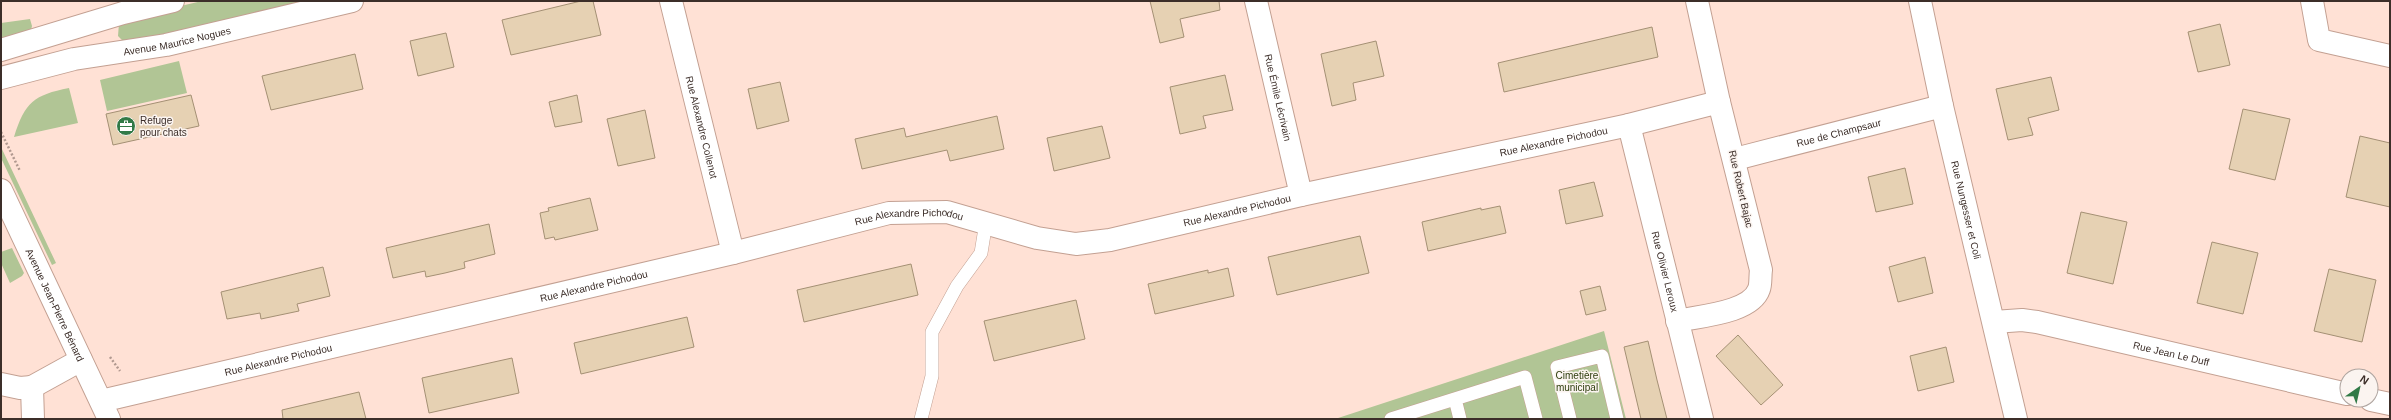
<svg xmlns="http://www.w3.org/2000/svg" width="2391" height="420" viewBox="0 0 2391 420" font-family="Helvetica,sans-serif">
<rect width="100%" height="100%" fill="#ffe1d5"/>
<path fill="#b1c595" d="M 202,1 L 310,1 L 130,43 L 124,42 L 118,36 L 119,23 L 125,19 Z
M 30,19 L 32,26 L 31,30 L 1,39 L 1,23 Z
M 179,61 L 187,93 L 107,111 L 100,80 Z
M 69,88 L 78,123 L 14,137 C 25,102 34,95 69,88 Z
M 1,147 L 56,263 L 52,265 L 1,158 Z
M 12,248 L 24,273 L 22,276 L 10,283 L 1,263 L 1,252 Z
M 1604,331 L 1626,419 L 1335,419 Z"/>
<path fill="#e6d1b3" stroke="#a49074" d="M 581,1 L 593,1 L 601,35 L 511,55 L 502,20 Z
M 1150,1 L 1219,1 L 1220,10 L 1180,19 L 1184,37 L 1160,43 Z
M 2220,24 L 2230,65 L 2198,72 L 2188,32 Z
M 1652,27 L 1658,57 L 1504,92 L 1498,63 Z
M 446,33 L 454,67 L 418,76 L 410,41 Z
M 1376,41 L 1384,76 L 1353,83 L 1356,100 L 1332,106 L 1321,54 Z
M 355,54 L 363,89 L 271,110 L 262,76 Z
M 1225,75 L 1233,110 L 1203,116 L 1206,128 L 1180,134 L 1170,87 Z
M 2051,77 L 2059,110 L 2028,118 L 2033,135 L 2008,140 L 1996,89 Z
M 780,82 L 789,121 L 757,129 L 748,89 Z
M 191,95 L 199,126 L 113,145 L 106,114 Z
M 577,95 L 582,122 L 555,127 L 549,102 Z
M 2243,109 L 2290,119 L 2275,180 L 2229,169 Z
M 645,110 L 655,158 L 618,166 L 607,119 Z
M 997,116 L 1004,149 L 950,161 L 947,150 L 862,169 L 855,139 L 904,128 L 906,137 Z
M 1102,126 L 1110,158 L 1054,171 L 1047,138 Z
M 2360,136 L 2390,143 L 2390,207 L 2346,197 Z
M 1905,168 L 1913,204 L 1876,212 L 1868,177 Z
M 1594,182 L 1603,216 L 1566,224 L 1559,190 Z
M 590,198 L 598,230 L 555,240 L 554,237 L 545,239 L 540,213 L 549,211 L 548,208 Z
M 1500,206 L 1506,233 L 1428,251 L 1422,222 L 1481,208 L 1481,210 Z
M 2081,212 L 2127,222 L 2113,284 L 2067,273 Z
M 489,224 L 495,254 L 464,262 L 465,268 L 445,273 L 426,277 L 425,271 L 393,278 L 386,248 Z
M 1360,236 L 1369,273 L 1277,295 L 1268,257 Z
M 2212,242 L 2258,253 L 2243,314 L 2197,303 Z
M 1925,257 L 1933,293 L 1898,302 L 1889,267 Z
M 911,264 L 918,295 L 804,322 L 797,290 Z
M 323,267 L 330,296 L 297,304 L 299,311 L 261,319 L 260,313 L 227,319 L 221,292 Z
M 1228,268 L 1234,296 L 1155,314 L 1148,284 L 1208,270 L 1208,273 Z
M 2329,269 L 2376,280 L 2362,342 L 2314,331 Z
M 1600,286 L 1606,310 L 1586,315 L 1580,291 Z
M 1076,300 L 1085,339 L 994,361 L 984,321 Z
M 687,317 L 694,347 L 581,374 L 574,343 Z
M 1738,335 L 1783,385 L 1761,405 L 1716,356 Z
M 1648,341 L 1657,380 L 1667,419 L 1641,419 L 1624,347 Z
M 1946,347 L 1954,382 L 1918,391 L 1910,356 Z
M 512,358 L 519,393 L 429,413 L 422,378 Z
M 359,392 L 366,419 L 283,419 L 282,410 Z"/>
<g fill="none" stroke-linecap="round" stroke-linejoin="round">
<defs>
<path id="lane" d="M 1455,399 L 1460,419
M 921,419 L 932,376 L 932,332 L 957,286 L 981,253 L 986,222
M 1391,419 L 1525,377 L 1536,419
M 1570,419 L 1557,367 L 1602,356 L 1617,419"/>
<g id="street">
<path id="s1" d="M 671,1 L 733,253"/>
<path id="s2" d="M 1256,1 L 1301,195"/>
<path id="s3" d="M 1920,1 L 1942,106 L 2016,419"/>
<path d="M 2312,1 L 2319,40 L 2390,56"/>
<path d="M 1,50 L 123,13 L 173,1"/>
<path id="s4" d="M 1,78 L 74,59 L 166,45 L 352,1"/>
<path id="s5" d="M 1629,125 L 1702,419"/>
<path id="s6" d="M 1735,159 L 1942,106"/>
<path d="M 1677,321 C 1699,316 1751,313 1759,289 C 1761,284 1760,276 1761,270 L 1719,102 L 1697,1"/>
<path id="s7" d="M 1994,322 L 2022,320 L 2037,322 L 2347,394"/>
<path d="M 1,384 L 20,388 L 32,387 L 33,419"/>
<path d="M 2371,400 L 2390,404"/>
<path id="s8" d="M 101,401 L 733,253 L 889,213 L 947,212 L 1037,238 L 1076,244 L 1110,240 L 1301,195 L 1629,125 L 1719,102"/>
</g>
<g id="secondary">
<path id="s9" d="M 1,190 L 109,419"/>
<path d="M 32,387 L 81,360"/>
</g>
</defs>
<use href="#lane" stroke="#c3a092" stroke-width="14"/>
<use href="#street" stroke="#c3a092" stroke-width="24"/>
<use href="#secondary" stroke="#c3a092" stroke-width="24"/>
<path stroke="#b19990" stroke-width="2.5" stroke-dasharray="2 2" stroke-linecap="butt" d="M 1,132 L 20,171
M 110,357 L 120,371"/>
<use href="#lane" stroke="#fff" stroke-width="13"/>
<use href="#street" stroke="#fff" stroke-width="22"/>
<use href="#secondary" stroke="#fff" stroke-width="22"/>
</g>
<defs>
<symbol id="office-disc" viewBox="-11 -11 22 22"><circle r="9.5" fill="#317a47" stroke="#fbf4f0"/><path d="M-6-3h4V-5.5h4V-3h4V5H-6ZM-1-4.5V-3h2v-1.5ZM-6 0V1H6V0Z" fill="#fff"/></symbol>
</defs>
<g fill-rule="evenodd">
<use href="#office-disc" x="115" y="115" width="22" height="22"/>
</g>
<g text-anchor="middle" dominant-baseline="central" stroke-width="3" stroke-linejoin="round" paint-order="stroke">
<g font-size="10" fill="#3c2e29" stroke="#fbf4f0">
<text stroke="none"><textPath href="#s4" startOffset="180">Avenue Maurice Nogues</textPath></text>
<text stroke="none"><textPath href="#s2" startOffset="99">Rue Émile Lécrivain</textPath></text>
<text stroke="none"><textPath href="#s1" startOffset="130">Rue Alexandre Collenot</textPath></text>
<text stroke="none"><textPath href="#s6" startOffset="107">Rue de Champsaur</textPath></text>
<text stroke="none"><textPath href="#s8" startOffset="1490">Rue Alexandre Pichodou</textPath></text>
<text transform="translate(1741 189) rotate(77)">Rue Robert Bajac</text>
<text stroke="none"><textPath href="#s8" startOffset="1166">Rue Alexandre Pichodou</textPath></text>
<text stroke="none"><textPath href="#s3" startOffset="214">Rue Nungesser et Coli</textPath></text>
<text stroke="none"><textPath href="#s8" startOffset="830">Rue Alexandre Pichodou</textPath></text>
<text stroke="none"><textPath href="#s5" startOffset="151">Rue Olivier Leroux</textPath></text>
<text stroke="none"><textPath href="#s8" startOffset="506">Rue Alexandre Pichodou</textPath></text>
<text stroke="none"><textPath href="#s9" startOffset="127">Avenue Jean-Pierre Bénard</textPath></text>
<text stroke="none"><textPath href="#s7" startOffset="181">Rue Jean Le Duff</textPath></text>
<text stroke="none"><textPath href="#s8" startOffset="182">Rue Alexandre Pichodou</textPath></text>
</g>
<g font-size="10" fill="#3c2e29" stroke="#fbf4f0" text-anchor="start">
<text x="140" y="120">Refuge<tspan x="140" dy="12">pour chats</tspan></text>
</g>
<g font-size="10" fill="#2e3e0e" stroke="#fbf4f0">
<text x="1577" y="375">Cimetière<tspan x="1577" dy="12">municipal</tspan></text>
</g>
</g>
<rect width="2391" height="420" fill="none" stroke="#3c2e29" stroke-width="4"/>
<g transform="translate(2359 388) rotate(34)"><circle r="19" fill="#fbf4f0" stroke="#afa5a0"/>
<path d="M0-3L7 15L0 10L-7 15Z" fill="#317a47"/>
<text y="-6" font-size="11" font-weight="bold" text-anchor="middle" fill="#3c2e29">N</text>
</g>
</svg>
